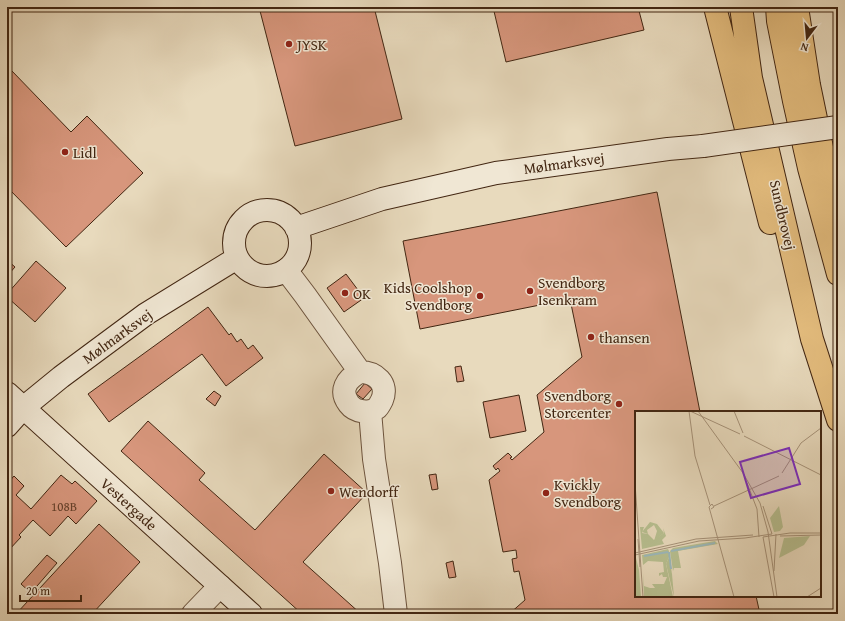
<svg xmlns="http://www.w3.org/2000/svg" width="845" height="621" viewBox="0 0 845 621" font-family="'Gentium Book Plus',serif">
<rect width="100%" height="100%" fill="#e8dabd"/>
<filter id="stains"><feTurbulence type="fractalNoise" baseFrequency=".005" numOctaves="4"/><feColorMatrix values="0 0 0 0 .2 0 0 0 0 .09 0 0 0 0 .02 0 0 0 .5 -.17"/></filter>
<radialGradient id="worn" r=".72"><stop offset=".6" stop-color="#630" stop-opacity="0"/><stop offset="1" stop-color="#630" stop-opacity=".3"/></radialGradient>
<path fill="#d7967c" stroke="#422612" d="M 259,7 L 374,7 L 402,119 L 295,146 Z
M 493,7 L 638,7 L 644,30 L 506,62 Z
M 11,70 L 71,132 L 87,116 L 143,173 L 66,247 L 7,187 L 7,74 Z
M 657,192 L 700,412 L 636,412 L 636,596 L 756,596 L 760,614 L 509,614 L 525,600 L 519,571 L 514,572 L 512,559 L 517,558 L 516,550 L 503,552 L 489,480 L 500,471 L 498,468 L 496,470 L 493,466 L 508,453 L 512,457 L 510,458 L 512,460 L 544,432 L 537,395 L 582,357 L 570,299 L 420,329 L 403,241 Z
M 7,260 L 15,267 L 7,276 Z
M 36,261 L 66,288 L 35,322 L 7,297 L 7,294 Z
M 346,274 L 364,298 L 344,312 L 327,288 Z
M 208,307 L 229,335 L 231,333 L 237,342 L 241,339 L 248,349 L 253,345 L 263,358 L 226,386 L 202,354 L 109,422 L 88,394 Z
M 461,366 L 464,381 L 457,382 L 455,367 Z
M 365,383 L 372,389 L 363,399 L 356,394 Z
M 214,391 L 221,396 L 215,406 L 206,399 Z
M 519,395 L 526,431 L 490,438 L 483,402 Z
M 148,421 L 205,473 L 199,480 L 255,530 L 324,454 L 367,493 L 303,562 L 361,614 L 302,614 L 121,451 Z
M 436,474 L 438,489 L 432,490 L 429,475 Z
M 61,475 L 72,484 L 75,481 L 97,501 L 76,524 L 68,516 L 50,536 L 33,520 L 19,535 L 21,537 L 8,551 L 7,550 L 7,532 L 10,528 L 7,525 L 7,484 L 14,476 L 24,486 L 16,495 L 31,509 Z
M 99,524 L 140,562 L 92,614 L 16,614 Z
M 47,555 L 57,563 L 31,593 L 21,584 Z
M 453,561 L 456,577 L 449,578 L 446,563 Z"/>
<g fill="none" stroke-linecap="round" stroke-linejoin="round">
<defs>
<path id="street" d="M 286,270 L 305,295 L 360,372
M 360,372 C 375,372 389,383 382,400 C 381,402 379,406 377,408 C 369,414 355,412 349,404 C 339,391 346,379 360,372 Z
M 370,411 L 374,459 L 390,563 L 396,614
M 193,614 L 220,586"/>
<path id="secondary" d="M234 243a33 33 0 1 1 66 0a33 33 0 1 1-66 0Z
M 296,228 L 382,199 L 496,173 L 668,149 L 703,146
M 7,393 L 251,614
M 7,426 L 23,408 L 61,377 L 146,314 L 237,258"/>
<path id="primary" d="M 715,7 L 770,223
M 741,7 L 751,78 L 812,339 L 838,420
M 777,7 L 778,21 L 794,101 L 809,168 L 838,274
M 797,7 L 809,85 L 827,172 L 830,205"/>
</defs>
<use href="#street" stroke="#6c533d" stroke-width="24"/>
<use href="#secondary" stroke="#422612" stroke-width="24"/>
<use href="#primary" stroke="#422612" stroke-width="24"/>
<use href="#street" stroke="#f0e7d4" stroke-width="22"/>
<use href="#secondary" stroke="#f0e7d4" stroke-width="22"/>
<use href="#primary" stroke="#e4bd7e" stroke-width="22"/>
<defs>
<path id="secondary-bridge" d="M 703,146 L 838,127"/>
</defs>
<use href="#secondary-bridge" stroke="#422612" stroke-width="24" stroke-linecap="butt"/>
<use href="#secondary-bridge" stroke="#f0e7d4" stroke-width="22"/>
</g>
<g fill="#8f2418" stroke="#f0e7d4" stroke-width="1.5">
<circle cx="289" cy="44" r="4"/>
<circle cx="65" cy="152" r="4"/>
<circle cx="530" cy="291" r="4"/>
<circle cx="345" cy="293" r="4"/>
<circle cx="480" cy="296" r="4"/>
<circle cx="591" cy="337" r="4"/>
<circle cx="619" cy="404" r="4"/>
<circle cx="331" cy="491" r="4"/>
<circle cx="546" cy="493" r="4"/>
</g>
<g text-anchor="middle" dominant-baseline="central" stroke-width="3" stroke-linejoin="round" paint-order="stroke">
<g font-size="13" fill="#67422c">
<text x="64" y="506">108B</text>
</g>
<g font-size="15" fill="#422612" stroke="#f0e7d4" text-anchor="start">
<text x="297" y="44">JYSK</text>
<text x="73" y="152">Lidl</text>
<text x="538" y="282">Svendborg<tspan x="538" dy="17">Isenkram</tspan></text>
<text x="472" y="287" text-anchor="end">Kids Coolshop<tspan x="472" dy="17">Svendborg</tspan></text>
<text x="353" y="293">OK</text>
<text x="599" y="337">thansen</text>
<text x="611" y="395" text-anchor="end">Svendborg<tspan x="611" dy="17">Storcenter</tspan></text>
<text x="554" y="484">Kvickly<tspan x="554" dy="17">Svendborg</tspan></text>
<text x="339" y="491">Wendorff</text>
</g>
<g font-size="15" fill="#422612" stroke="#f0e7d4">
<text transform="translate(564 163) rotate(-8)">Mølmarksvej</text>
<text transform="translate(783 215) rotate(77)">Sundbrovej</text>
<text transform="translate(117 336) rotate(-36)">Mølmarksvej</text>
<text transform="translate(129 504) rotate(42)">Vestergade</text>
</g>
</g>
<g transform="translate(635 411)">
<rect width="186" height="186" fill="#e8dabd"/>
<path d="M 5,116 L 9,116 L 7,122 L 13,123 L 19,129 L 29,122 L 28,117 L 31,125 L 27,129 L 29,133 L 7,138 ZM 33,138 L 34,140 L 37,162 L 34,146 L 31,153 L 38,186 L 9,186 L 8,162 L 9,175 L 15,177 L 20,177 L 17,173 L 29,173 L 32,166 L 28,166 L 27,163 L 24,165 L 24,162 L 29,161 L 28,151 L 13,150 L 8,154 L 7,144 Z" fill="#b7bf90"/>
<path d="M 144,95 L 148,116 L 145,120 L 139,121 L 135,107 ZM 15,111 L 22,113 L 29,122 L 19,130 L 22,120 L 19,114 L 12,119 L 13,123 L 7,121 ZM 80,130 L 83,133 L 43,140 L 46,157 L 39,157 L 38,160 L 35,140 L 38,137 ZM 34,146 L 37,163 L 39,186 L 31,153 Z" fill="#b7bf90"/>
<path d="M 175,125 L 169,134 L 144,147 L 149,127 Z" fill="#b7bf90"/>
<path d="M 1,147 L 4,159 L 6,186 L 0,186 Z" fill="#b7bf90"/>
<path fill="none" stroke="#9bb8bb" stroke-width="2" d="M 36,140 L 80,132M 34,141 L 36,158M 9,145 L 33,141"/>
<path fill="none" stroke="#a69279" stroke-width="1" d="M 54,0 L 60,45 L 75,94M 55,0 L 105,23M 63,0 L 108,62 L 125,92 L 133,121 L 142,186M 99,0 L 108,22M 109,25 L 186,64M 147,62 L 166,32 L 186,17M 0,72 L 8,186M 112,72 L 122,98 L 124,126M 79,95 L 144,65M 76,98 L 79,96 L 77,93 L 74,96 L 99,186M 155,122 L 186,122M 145,125 L 186,124M 110,127 L 137,123 L 128,95M 3,128 L 5,156M 0,142 L 61,128 L 118,124M 0,144 L 64,130 L 110,127M 139,160 L 141,123M 139,186 L 128,126 L 155,122M 172,186 L 186,177"/>
<path fill="#7b2cbf" fill-opacity="0.15" stroke="#7b2cbf" stroke-width="2" d="M 154,37 L 165,73 L 116,87 L 105,51 Z"/>
<rect width="186" height="186" fill="none" stroke="#422612" stroke-width="2"/>
</g>
<rect width="845" height="621" fill="none" stroke="#e8dabd" stroke-width="24"/>
<rect x="8" y="8" width="829" height="605" fill="none" stroke="#422612" stroke-width="2"/>
<rect x="12" y="12" width="821" height="597" fill="none" stroke="#422612"/>
<g transform="translate(807 38) rotate(196)" stroke="#f0e7d4" stroke-width="3" paint-order="stroke">
<path d="M0-3L7 15L0 10L-7 15Z" fill="#422612"/>
<text y="-6" font-size="11" font-weight="bold" text-anchor="middle" fill="#422612">N</text>
</g>
<path d="M20 595v6h61v-6" fill="none" stroke="#422612" stroke-width="2"/>
<text x="26" y="595" font-size="12" fill="#422612" stroke="#f0e7d4" stroke-width="3" paint-order="stroke">20 m</text>
<rect width="100%" height="100%" filter="url(#stains)"/>
<rect width="100%" height="100%" fill="url(#worn)"/>
</svg>
